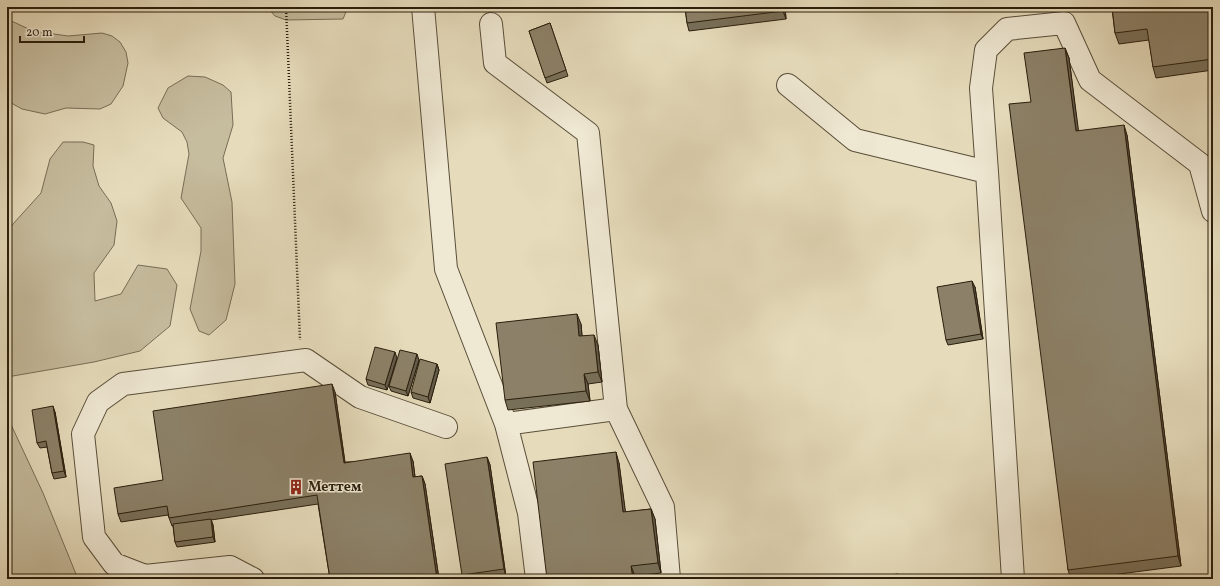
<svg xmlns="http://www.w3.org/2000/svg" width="1220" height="586" viewBox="0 0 1220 586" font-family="Vollkorn,serif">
<rect width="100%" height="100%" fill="#e6dcbc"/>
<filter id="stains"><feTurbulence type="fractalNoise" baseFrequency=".005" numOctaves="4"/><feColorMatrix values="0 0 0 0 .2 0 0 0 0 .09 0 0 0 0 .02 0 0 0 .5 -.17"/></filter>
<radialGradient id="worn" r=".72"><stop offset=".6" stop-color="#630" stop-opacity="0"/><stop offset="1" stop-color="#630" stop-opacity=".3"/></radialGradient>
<path fill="#c6bc9e" stroke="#786d56" d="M 267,7 L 348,7 L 343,19 L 286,20 L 275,16 Z
M 7,19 L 33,31 L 68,36 L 102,33 L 112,36 L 120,42 L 126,52 L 128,63 L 123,86 L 111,104 L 100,109 L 66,108 L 45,114 L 22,109 L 13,104 L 7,99 Z
M 188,76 L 205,77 L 223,85 L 231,92 L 233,125 L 223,158 L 232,202 L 235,284 L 226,320 L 209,335 L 199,331 L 190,309 L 201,251 L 201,228 L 181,198 L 189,154 L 187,142 L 182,132 L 163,118 L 158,108 L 168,88 Z
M 63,142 L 83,142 L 94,145 L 93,166 L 99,186 L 111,203 L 117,221 L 114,245 L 94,273 L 95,301 L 121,294 L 138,265 L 167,269 L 177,285 L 170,326 L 140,351 L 94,362 L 7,377 L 7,235 L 13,224 L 41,193 L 50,159 Z
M 7,416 L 43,493 L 78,579 L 7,579 Z"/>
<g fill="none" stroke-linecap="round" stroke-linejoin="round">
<defs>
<path id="minor" d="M 423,7 L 446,269 L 506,424 L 616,409
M 491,24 L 495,63 L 588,133 L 616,409 L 663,507 L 669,579
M 788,85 L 855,140 L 987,172 L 1013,579
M 987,172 L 981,88 L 986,50 L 1007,29 L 1064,23 L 1090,80 L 1200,164 L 1213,211
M 506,424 L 529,513 L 537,579
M 253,579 L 230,567 L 145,576 L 114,564 L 94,537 L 83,434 L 98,402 L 123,384 L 306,360 L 360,397 L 446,427"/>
</defs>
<use href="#minor" stroke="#594e39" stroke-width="24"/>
<path stroke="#2a1e0d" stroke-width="2.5" stroke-dasharray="1 2" stroke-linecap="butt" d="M 286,7 L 300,340"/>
<use href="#minor" stroke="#efe8d3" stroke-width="22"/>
</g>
<path fill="#786f59" stroke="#2a1e0d" d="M 685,7 L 785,7 L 786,19 L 689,31 L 687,23 Z
M 1102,7 L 1213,7 L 1213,70 L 1156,78 L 1153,67 L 1149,40 L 1119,44 L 1115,33 L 1112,8 L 1103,9 Z
M 550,23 L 568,76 L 547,83 L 529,31 Z
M 1065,48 L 1069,58 L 1078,131 L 1127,135 L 1181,566 L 1081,579 L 1071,579 L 1068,570 L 1031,102 Z
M 975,287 L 983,339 L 948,345 L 946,340 Z
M 581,324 L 582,336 L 598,345 L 602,382 L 588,384 L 590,401 L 508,410 L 505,400 Z
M 397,358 L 387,390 L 368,385 L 366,379 Z
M 419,360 L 408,396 L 391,391 L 389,386 Z
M 437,364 L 439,370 L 430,403 L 413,398 L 411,392 Z
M 335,392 L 345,462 L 413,461 L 415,477 L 422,476 L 425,484 L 439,579 L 330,579 L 318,504 L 211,520 L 213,525 L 215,542 L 177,547 L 175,542 L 173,526 L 172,526 L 168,515 L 121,522 L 118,514 Z
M 55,412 L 66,477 L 54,479 L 52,473 L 47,447 L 40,448 L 37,443 Z
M 487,457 L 490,465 L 506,577 L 492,579 L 463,579 L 462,575 Z
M 619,463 L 625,512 L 651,509 L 655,519 L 661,573 L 635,576 L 547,579 Z"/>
<path fill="#625a49" stroke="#2a1e0d" d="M 783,7 L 785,7 L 786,19 L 783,11 Z
M 1065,48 L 1069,58 L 1080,142 L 1076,131 Z
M 1124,125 L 1127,135 L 1181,566 L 1178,556 Z
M 972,281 L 975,287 L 983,339 L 981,334 Z
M 577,314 L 581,324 L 583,347 L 579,336 Z
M 594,335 L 598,345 L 602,382 L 598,372 Z
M 395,352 L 397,358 L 387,390 L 385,385 Z
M 417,354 L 419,360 L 408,396 L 406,391 Z
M 437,364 L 439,370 L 430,403 L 428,397 Z
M 584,374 L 588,384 L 590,401 L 586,391 Z
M 332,384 L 335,392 L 346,471 L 344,463 Z
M 53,406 L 55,412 L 66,477 L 64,471 Z
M 616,452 L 619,463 L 627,523 L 623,512 Z
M 410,453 L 413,461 L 416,485 L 413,477 Z
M 487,457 L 490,465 L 506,577 L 504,569 Z
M 422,476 L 425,484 L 439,579 L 437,579 Z
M 651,509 L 655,519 L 661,573 L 658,563 Z
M 211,519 L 213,525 L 215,542 L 213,537 Z
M 631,566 L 635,576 L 635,579 L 633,579 Z"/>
<path fill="#8c8168" stroke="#2a1e0d" d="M 685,7 L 783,7 L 783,11 L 687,23 Z
M 1112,7 L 1213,7 L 1213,59 L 1153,67 L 1147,29 L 1115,33 Z
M 550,23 L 566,70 L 545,78 L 529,31 Z
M 1065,48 L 1076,131 L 1124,125 L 1178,556 L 1068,570 L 1009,104 L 1031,102 L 1024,53 Z
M 972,281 L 981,334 L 946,340 L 937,287 Z
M 577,314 L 579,336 L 594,335 L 598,372 L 584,374 L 586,391 L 505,400 L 496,323 Z
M 375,347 L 395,352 L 385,385 L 366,379 Z
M 400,350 L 417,354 L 406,391 L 389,386 Z
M 420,359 L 437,364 L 428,397 L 411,392 Z
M 332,384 L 344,463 L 410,453 L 413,477 L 422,476 L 437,579 L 330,579 L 317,495 L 169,518 L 167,506 L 118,514 L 114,488 L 163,480 L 153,411 Z
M 53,406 L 64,471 L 52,473 L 46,441 L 37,443 L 32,410 Z
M 616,452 L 623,512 L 651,509 L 658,563 L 631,566 L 633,579 L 547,579 L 533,462 Z
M 487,457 L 504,569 L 462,575 L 445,464 Z
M 211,519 L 213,537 L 175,542 L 173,524 Z
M 898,574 L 898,579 L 859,579 Z"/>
<defs>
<symbol id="building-bare" viewBox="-9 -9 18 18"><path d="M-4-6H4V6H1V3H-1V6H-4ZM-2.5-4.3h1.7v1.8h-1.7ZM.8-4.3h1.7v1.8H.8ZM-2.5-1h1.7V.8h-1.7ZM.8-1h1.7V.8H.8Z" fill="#8f2418" stroke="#efe8d3" stroke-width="2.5" paint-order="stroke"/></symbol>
</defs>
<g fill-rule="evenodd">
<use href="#building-bare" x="285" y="476" width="22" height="22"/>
</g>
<g text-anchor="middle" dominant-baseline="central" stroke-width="3" stroke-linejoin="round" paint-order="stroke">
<g font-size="14" font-weight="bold" fill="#2a1e0d" stroke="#efe8d3" text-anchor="start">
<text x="308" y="487">Меттем</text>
</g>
</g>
<rect width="1220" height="586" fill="none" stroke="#e6dcbc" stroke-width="24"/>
<rect x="8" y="8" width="1204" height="570" fill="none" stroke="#2a1e0d" stroke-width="2"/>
<rect x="12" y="12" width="1196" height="562" fill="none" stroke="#2a1e0d"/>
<path d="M20 36v6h64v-6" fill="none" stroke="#2a1e0d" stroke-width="2"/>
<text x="26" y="36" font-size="12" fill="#2a1e0d" stroke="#efe8d3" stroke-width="3" paint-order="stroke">20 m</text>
<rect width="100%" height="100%" filter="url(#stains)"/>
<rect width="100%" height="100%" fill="url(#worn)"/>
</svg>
